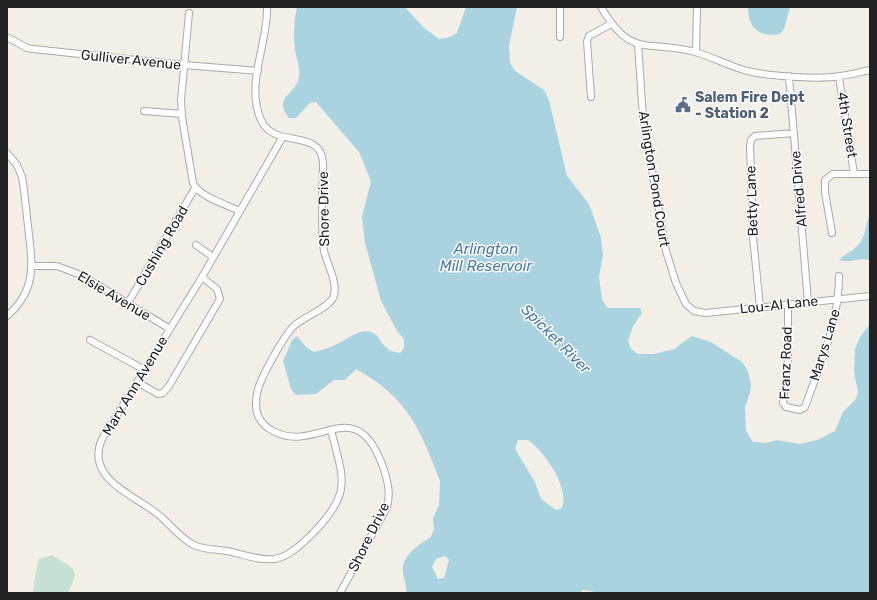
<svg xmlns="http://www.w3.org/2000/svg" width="877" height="600" viewBox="0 0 877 600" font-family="Rubik,sans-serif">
<rect width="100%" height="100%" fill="#f2efe9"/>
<path fill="#c6e0d4" d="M 52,555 C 74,569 81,567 68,593 L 33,593 L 35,576 L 39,559 Z"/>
<path fill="#aad3df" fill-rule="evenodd" d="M 297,7 L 405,7 L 423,27 L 439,39 L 450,37 L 457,33 L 466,7 L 517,7 L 509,46 L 510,63 L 515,71 L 544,90 L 549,100 L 567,176 L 589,204 L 601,238 L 603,255 L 599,277 L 602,300 L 608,308 L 640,308 L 642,313 L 633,326 L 628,341 L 631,349 L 638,354 L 654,354 L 674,349 L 692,336 L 711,342 L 742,362 L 748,371 L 751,385 L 750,393 L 745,407 L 746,431 L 753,442 L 766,443 L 777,440 L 800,444 L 817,440 L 835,431 L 843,412 L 856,399 L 858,392 L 854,373 L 855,349 L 860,337 L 870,324 L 870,593 L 601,593 L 583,590 L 580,593 L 406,593 C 407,585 404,580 403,572 C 401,555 420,544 431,537 L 434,529 L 433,518 L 439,505 L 440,481 C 419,427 408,398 356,369 L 345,380 L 334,380 L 316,394 L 296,395 L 291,389 L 283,361 L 292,340 L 297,336 L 307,348 L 314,352 C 322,350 330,348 337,344 C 348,339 359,328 371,332 C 379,334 380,343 386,347 C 389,351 395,352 400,353 L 404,348 L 404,339 L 397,331 L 381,301 L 365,243 L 362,217 L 371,181 L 359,152 L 316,102 L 310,103 L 296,118 L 289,118 C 272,97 296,95 299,77 C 301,69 296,58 295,50 C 293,35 294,21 297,7 ZM 518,440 L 528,440 C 544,451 570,488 562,508 L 556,510 L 541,499 L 535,482 L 515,449 ZM 445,556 L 449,560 L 444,578 L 438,579 L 432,567 L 436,559 Z
M 748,7 L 790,7 L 784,29 L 780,34 C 759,38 748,28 748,7 Z
M 868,218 L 870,218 L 870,260 C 859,257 850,264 839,260 C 844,254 850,253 855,248 C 864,241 866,229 868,218 Z"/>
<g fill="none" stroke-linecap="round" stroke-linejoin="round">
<defs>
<path id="minor" d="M 267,7 C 268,44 245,84 261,120 C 274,150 321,127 323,163 C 323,189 320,226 324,251 C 327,264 339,284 333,298 C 327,309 303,317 294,326 C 284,335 262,376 258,389 C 256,397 255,408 258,416 C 261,422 267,428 273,431 C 317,455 354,391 382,464 C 387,478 392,495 386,509 L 340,593
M 560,7 L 560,37
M 601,7 C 632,60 647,39 695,52 C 713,57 729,66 747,71 C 769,76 818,80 840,76 C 850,75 860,72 870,70
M 189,13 L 181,100 L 182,117 L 193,183 C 198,196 227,205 240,211
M 7,37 L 27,48 L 33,49 L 184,65 L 258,71
M 638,44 L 643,118 L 666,251 L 676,283 L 686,304 L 694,311 L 706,313 L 870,296
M 696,52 L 697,7
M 789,76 L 808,302
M 839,77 L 854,174
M 591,97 L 587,41 L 589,36 L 611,24
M 144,111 L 182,114
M 282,138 L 202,277 L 102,439 C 85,477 131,494 155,512 C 168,521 179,538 194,545 C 204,550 216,549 227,551 C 242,554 259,561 275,559 C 290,556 303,543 314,532 C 353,492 343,478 331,430
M 7,153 L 17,165 L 22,177 C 25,193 26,210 28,226 C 32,262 38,289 7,316
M 832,233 L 825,192 L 825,180 L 833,174 L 870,174
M 196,245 L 213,257
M 32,266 L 57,266 L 81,275 L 170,329
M 128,303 L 195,188
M 788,304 L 788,359 L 783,403 L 786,407 L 800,410 L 805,407 C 820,364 839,323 839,276
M 760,307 L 753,237 L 750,145 L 751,140 L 755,136 L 794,133
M 90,340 L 145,370
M 137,382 L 158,394 L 163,393 L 169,386 L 220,299 L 217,289 L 202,277"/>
</defs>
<use href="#minor" stroke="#a9a9a9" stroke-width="8"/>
<use href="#minor" stroke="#fff" stroke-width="6"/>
</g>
<defs>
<symbol id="civic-bare" viewBox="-9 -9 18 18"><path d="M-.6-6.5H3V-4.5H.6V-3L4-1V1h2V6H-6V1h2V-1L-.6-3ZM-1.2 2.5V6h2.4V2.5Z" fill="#5c6f8a" stroke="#fff" stroke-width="2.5" paint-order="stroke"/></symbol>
</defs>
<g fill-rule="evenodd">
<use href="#civic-bare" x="672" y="94" width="22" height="22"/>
</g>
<g text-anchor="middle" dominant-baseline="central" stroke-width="3" stroke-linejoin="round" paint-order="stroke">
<g font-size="14" fill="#222" stroke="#fff">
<text transform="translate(131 60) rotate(6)">Gulliver Avenue</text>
<text transform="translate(847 125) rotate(81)">4th Street</text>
<text transform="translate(654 179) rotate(81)">Arlington Pond Court</text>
<text transform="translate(799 189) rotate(-95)">Alfred Drive</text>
<text transform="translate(752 201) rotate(-92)">Betty Lane</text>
<text transform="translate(324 209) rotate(-91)">Shore Drive</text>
<text transform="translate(162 246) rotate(-60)">Cushing Road</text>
<text transform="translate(114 296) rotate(31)">Elsie Avenue</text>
<text transform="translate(779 305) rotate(-6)">Lou-Al Lane</text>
<text transform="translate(825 345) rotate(-73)">Marys Lane</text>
<text transform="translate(786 363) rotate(-88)">Franz Road</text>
<text transform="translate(135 386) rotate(-59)">Mary Ann Avenue</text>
<text transform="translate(369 537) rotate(-64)">Shore Drive</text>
</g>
<g font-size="14" font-weight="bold" fill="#4e5e75" stroke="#fff" text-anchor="start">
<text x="695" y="97">Salem Fire Dept<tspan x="695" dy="16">- Station 2</tspan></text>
</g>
<g font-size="15" font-style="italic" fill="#4a7aab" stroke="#fff">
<text x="486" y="249">Arlington<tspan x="486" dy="17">Mill Reservoir</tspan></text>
<text transform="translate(556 339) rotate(45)">Spicket River</text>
</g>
</g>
<rect width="877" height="600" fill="none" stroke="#222222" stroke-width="16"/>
</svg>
